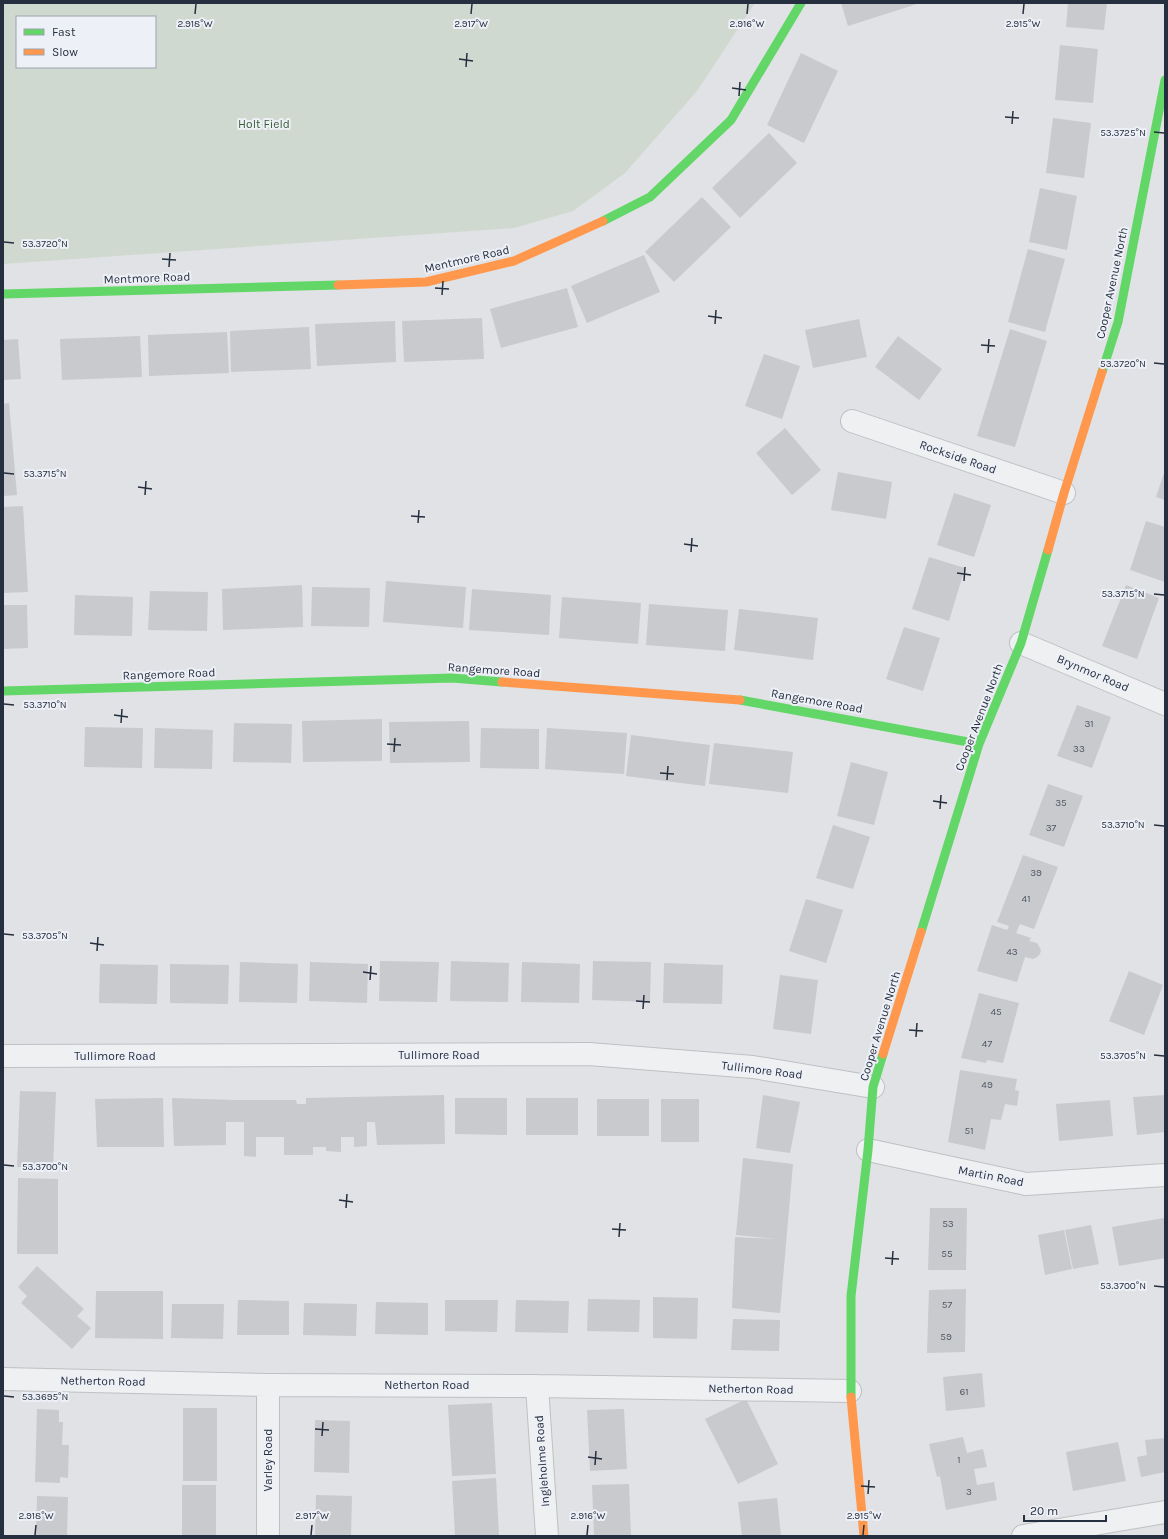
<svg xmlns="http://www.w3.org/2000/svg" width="1168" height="1539" viewBox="0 0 1168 1539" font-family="Karla,sans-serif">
<rect width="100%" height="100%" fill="#e0e2e5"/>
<path fill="#d0d9d0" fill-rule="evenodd" d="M 3,3 L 755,3 L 697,91 L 625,173 L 573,211 L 514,228 L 3,264 ZM 17,17 L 155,17 L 155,67 L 17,67 Z"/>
<path fill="#c8cacd" d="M 841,3 L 920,3 L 848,26 Z
M 1068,3 L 1107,3 L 1104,30 L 1066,27 Z
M 1060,45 L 1098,49 L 1093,103 L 1055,100 Z
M 801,53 L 838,71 L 804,143 L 767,125 Z
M 1053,118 L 1091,123 L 1084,178 L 1046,173 Z
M 769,133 L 797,163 L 740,218 L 712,188 Z
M 1040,188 L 1077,196 L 1067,250 L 1029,242 Z
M 702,197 L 731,227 L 674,282 L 645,252 Z
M 1028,249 L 1065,259 L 1045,332 L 1008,322 Z
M 644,255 L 660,292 L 587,323 L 571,286 Z
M 567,288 L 578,327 L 501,348 L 490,309 Z
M 482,318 L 484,359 L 404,362 L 402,321 Z
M 859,319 L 867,357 L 813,368 L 805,330 Z
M 395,321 L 396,362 L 317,366 L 315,324 Z
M 309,327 L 311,369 L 231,372 L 230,331 Z
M 1010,329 L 1047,341 L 1015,447 L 977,436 Z
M 227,332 L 229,373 L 149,376 L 148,335 Z
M 140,336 L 142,377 L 62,380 L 60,339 Z
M 898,336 L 942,369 L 919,400 L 875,367 Z
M 18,339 L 21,379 L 3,380 L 3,340 Z
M 764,354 L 800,366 L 782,419 L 745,406 Z
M 9,403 L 17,495 L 3,496 L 3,404 Z
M 785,428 L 821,470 L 792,495 L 756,453 Z
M 1165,470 L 1165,500 L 1156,497 Z
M 838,472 L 892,482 L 886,519 L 831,510 Z
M 954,493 L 991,505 L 974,557 L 937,545 Z
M 23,506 L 28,592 L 3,593 L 3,507 Z
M 1146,521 L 1165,527 L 1165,582 L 1130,570 Z
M 929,557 L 965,568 L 949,621 L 912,609 Z
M 386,581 L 466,587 L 463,628 L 383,622 Z
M 302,585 L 303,627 L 223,630 L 222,589 Z
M 1126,585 L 1159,598 L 1137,659 L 1102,646 Z
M 312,587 L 370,588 L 369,627 L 311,626 Z
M 472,589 L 551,595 L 549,635 L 469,630 Z
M 150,591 L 208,592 L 207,631 L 148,630 Z
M 75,595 L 133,597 L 132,636 L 74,635 Z
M 562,597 L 641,603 L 638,644 L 559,638 Z
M 649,604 L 728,610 L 725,651 L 646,645 Z
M 3,605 L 27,605 L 28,648 L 3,649 Z
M 739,609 L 818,618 L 813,660 L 734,650 Z
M 904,627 L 940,638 L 923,691 L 886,679 Z
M 1077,705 L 1111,717 L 1092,768 L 1057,756 Z
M 382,719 L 382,761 L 303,762 L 302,721 Z
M 469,721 L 470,762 L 390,763 L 389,722 Z
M 234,723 L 292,724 L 291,763 L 233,762 Z
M 85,727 L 143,728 L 142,768 L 84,767 Z
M 155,728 L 213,730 L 212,769 L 154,768 Z
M 481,728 L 539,729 L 539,769 L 480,768 Z
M 547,728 L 627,733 L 624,774 L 545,769 Z
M 631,735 L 710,745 L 705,786 L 626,776 Z
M 714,743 L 793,752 L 788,793 L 709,784 Z
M 851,762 L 888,772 L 874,825 L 837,816 Z
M 1048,784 L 1083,796 L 1064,847 L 1029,835 Z
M 833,825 L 870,837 L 853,889 L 816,878 Z
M 1023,855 L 1058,867 L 1034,929 L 1020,924 L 1016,933 L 1031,938 L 1029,941 L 1037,943 L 1041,950 L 1040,954 L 1037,957 L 1033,959 L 1025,957 L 1017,982 L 977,971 L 992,925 L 1007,930 L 1009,926 L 997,922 Z
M 806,899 L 843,910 L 826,963 L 789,951 Z
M 380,961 L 439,962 L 437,1002 L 379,1001 Z
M 451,961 L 509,963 L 508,1002 L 450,1001 Z
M 593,961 L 651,962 L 650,1002 L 592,1000 Z
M 240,962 L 298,964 L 297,1003 L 239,1002 Z
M 310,962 L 368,964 L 367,1003 L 309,1001 Z
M 522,962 L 580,964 L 579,1003 L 521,1002 Z
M 664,963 L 723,965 L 722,1004 L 663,1003 Z
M 100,964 L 158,965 L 157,1004 L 99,1003 Z
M 170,964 L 229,965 L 228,1004 L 170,1003 Z
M 1129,971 L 1163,985 L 1144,1035 L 1109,1021 Z
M 780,975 L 818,980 L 811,1034 L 773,1029 Z
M 979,993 L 1019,1003 L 1003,1063 L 987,1060 L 986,1063 L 961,1058 Z
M 960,1070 L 1017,1079 L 1015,1090 L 1019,1091 L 1017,1106 L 1005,1104 L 1001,1120 L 991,1119 L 985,1150 L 948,1142 Z
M 20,1091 L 56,1092 L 53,1169 L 17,1167 Z
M 444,1095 L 445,1144 L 377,1145 L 375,1122 L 367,1122 L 367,1146 L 354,1147 L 354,1137 L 341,1137 L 341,1152 L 326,1151 L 326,1147 L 313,1147 L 313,1155 L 284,1155 L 284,1137 L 256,1137 L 256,1157 L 244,1156 L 244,1122 L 226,1122 L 226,1145 L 174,1146 L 172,1098 L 235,1100 L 296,1100 L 297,1104 L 306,1104 L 306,1098 Z
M 763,1095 L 800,1102 L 790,1153 L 756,1148 Z
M 1165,1095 L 1165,1132 L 1137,1135 L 1133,1097 Z
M 163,1098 L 164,1147 L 97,1147 L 95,1099 Z
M 455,1098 L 507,1098 L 507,1135 L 455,1134 Z
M 526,1098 L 578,1098 L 578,1135 L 526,1135 Z
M 597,1099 L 649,1099 L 649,1136 L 597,1136 Z
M 661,1099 L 699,1099 L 699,1142 L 661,1142 Z
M 1110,1100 L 1113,1136 L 1059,1141 L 1056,1104 Z
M 743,1158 L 793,1164 L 780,1313 L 732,1308 L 735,1237 L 777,1239 L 736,1235 Z
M 18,1178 L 58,1179 L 58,1254 L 17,1254 Z
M 930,1208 L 967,1208 L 966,1270 L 928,1270 Z
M 1164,1218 L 1165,1258 L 1119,1266 L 1112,1227 Z
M 1091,1225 L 1099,1264 L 1073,1269 L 1065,1230 Z
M 1064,1230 L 1072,1269 L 1045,1275 L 1038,1235 Z
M 37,1266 L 84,1309 L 77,1316 L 91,1328 L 72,1349 L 21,1303 L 27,1296 L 18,1287 Z
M 966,1289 L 965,1352 L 927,1353 L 929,1290 Z
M 96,1291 L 163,1291 L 163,1339 L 95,1338 Z
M 653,1297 L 698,1298 L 697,1339 L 653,1338 Z
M 588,1299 L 640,1300 L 639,1332 L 587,1331 Z
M 238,1300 L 289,1301 L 289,1335 L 237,1335 Z
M 445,1300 L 498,1300 L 497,1332 L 445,1331 Z
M 516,1300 L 569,1301 L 568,1333 L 515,1332 Z
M 376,1302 L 428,1303 L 428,1335 L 375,1334 Z
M 304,1303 L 357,1304 L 356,1336 L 303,1335 Z
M 172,1304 L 224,1304 L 223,1339 L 171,1338 Z
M 733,1319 L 780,1320 L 779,1351 L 731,1350 Z
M 982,1373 L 985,1407 L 946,1411 L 943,1377 Z
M 746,1399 L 778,1464 L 738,1484 L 705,1419 Z
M 492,1403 L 496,1474 L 452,1476 L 448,1405 Z
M 183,1408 L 217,1408 L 217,1481 L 183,1481 Z
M 37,1409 L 59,1410 L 59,1422 L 63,1422 L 62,1445 L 69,1445 L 68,1478 L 60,1477 L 60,1483 L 35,1482 Z
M 624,1409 L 627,1469 L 590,1471 L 587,1410 Z
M 315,1420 L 350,1421 L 349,1473 L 314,1472 Z
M 963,1437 L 967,1453 L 983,1449 L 987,1467 L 974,1469 L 977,1485 L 994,1482 L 997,1500 L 946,1510 L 940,1476 L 937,1477 L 929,1444 Z
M 1165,1438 L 1165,1472 L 1141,1477 L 1137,1457 L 1147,1455 L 1145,1440 Z
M 1118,1442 L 1126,1481 L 1073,1491 L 1066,1452 Z
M 496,1478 L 499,1536 L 455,1536 L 452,1481 Z
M 629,1484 L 631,1536 L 594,1536 L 592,1485 Z
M 182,1485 L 216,1485 L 216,1536 L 182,1536 Z
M 316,1495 L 352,1496 L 351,1536 L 315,1536 Z
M 37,1496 L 68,1497 L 67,1536 L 36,1536 Z
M 777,1498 L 781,1536 L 742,1536 L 738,1502 Z"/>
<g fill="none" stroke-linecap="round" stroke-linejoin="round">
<defs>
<path id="street" d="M 852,421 L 1064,493
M 1021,643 L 1165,704
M 3,1056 L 589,1054 L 753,1067 L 873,1087
M 868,1150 L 1026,1184 L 1165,1175
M 3,1379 L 268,1385 L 537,1386 L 850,1391
M 268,1385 L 268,1536
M 537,1386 L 547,1536
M 1023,1536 L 1165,1512"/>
</defs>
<use href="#street" stroke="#bec0c3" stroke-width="24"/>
<use href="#street" stroke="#eff0f2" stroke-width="22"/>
<path stroke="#63d668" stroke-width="9" d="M 603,221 L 650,197 L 731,120 L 801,3
M 3,294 L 338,285
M 1102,372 L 1118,322 L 1165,80
M 3,691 L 452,678 L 502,682
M 740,700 L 979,744
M 921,932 L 979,744 L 1021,643 L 1048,550
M 851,1397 L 851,1296 L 868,1150 L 873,1087 L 883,1054"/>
<path stroke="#ff974d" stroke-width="9" d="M 338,285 L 426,282 L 514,261 L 603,221
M 1048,550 L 1064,493 L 1102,372
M 502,682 L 740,700
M 883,1054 L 921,932
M 851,1397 L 864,1536"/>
</g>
<path fill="none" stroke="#262f3f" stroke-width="1.5" d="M 195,14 L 196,4M 471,14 L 472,4M 747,14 L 748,4M 1023,14 L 1024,4M 459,59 L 473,61M 466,67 L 467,53M 732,88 L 746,90M 739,96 L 740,82M 1005,117 L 1019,118M 1012,124 L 1013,111M 1154,132 L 1164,133M 4,242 L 14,243M 162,259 L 176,260M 169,267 L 170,253M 435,288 L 449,289M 442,295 L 443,281M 708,316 L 722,318M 715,324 L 716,310M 981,345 L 995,346M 988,353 L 989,339M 1154,363 L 1164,364M 4,473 L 14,474M 138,487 L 152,489M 145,495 L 146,481M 411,516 L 425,517M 418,523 L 419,510M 684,544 L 698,546M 691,552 L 692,538M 957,573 L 971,575M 964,581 L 965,567M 1154,594 L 1164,595M 4,704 L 14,705M 114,715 L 128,717M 121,723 L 122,709M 387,744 L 401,745M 394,752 L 395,738M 660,773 L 674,774M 667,780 L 668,766M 933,801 L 947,803M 940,809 L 941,795M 1154,825 L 1164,826M 4,934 L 14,935M 90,943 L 104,945M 97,951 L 98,937M 363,972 L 377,974M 370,980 L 371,966M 636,1001 L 650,1002M 643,1009 L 644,995M 909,1030 L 923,1031M 916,1037 L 917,1023M 1154,1055 L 1164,1056M 4,1165 L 14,1166M 339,1200 L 353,1202M 346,1208 L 347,1194M 612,1229 L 626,1230M 619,1237 L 620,1223M 885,1258 L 899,1259M 892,1265 L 893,1251M 1154,1286 L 1164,1287M 4,1396 L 14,1397M 315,1429 L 329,1430M 322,1436 L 323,1422M 588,1457 L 602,1459M 595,1465 L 596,1451M 861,1486 L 875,1487M 868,1494 L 869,1480M 35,1535 L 36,1525M 311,1535 L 312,1525M 587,1535 L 588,1525M 863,1535 L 864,1525"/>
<g text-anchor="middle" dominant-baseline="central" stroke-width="4" stroke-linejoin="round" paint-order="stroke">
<g font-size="10" fill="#4f5663">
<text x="1089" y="724">31</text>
<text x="1079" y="749">33</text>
<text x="1061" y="803">35</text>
<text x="1051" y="828">37</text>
<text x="1036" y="873">39</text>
<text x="1026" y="899">41</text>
<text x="1012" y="952">43</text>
<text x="996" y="1012">45</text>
<text x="987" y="1044">47</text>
<text x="987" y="1085">49</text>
<text x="969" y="1131">51</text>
<text x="948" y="1224">53</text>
<text x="947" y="1254">55</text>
<text x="947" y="1305">57</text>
<text x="946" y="1337">59</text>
<text x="964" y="1392">61</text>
<text x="959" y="1460">1</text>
<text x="969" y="1492">3</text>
</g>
<g font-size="12" fill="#395c32" stroke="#edf0f6">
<text x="264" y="124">Holt Field</text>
</g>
<g font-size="12" fill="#262f3f" stroke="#edf0f6">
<text transform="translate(467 259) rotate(-13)">Mentmore Road</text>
<text transform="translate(147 278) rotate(-2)">Mentmore Road</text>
<text transform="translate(1112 283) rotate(-78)">Cooper Avenue North</text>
<text transform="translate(958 457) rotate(19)">Rockside Road</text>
<text transform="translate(494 670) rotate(4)">Rangemore Road</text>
<text transform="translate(1093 673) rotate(23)">Brynmor Road</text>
<text transform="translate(169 674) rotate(-2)">Rangemore Road</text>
<text transform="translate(817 701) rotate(10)">Rangemore Road</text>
<text transform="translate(979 717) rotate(-69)">Cooper Avenue North</text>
<text transform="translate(880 1026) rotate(-73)">Cooper Avenue North</text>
<text x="439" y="1055">Tullimore Road</text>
<text x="115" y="1056">Tullimore Road</text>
<text transform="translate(762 1070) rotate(7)">Tullimore Road</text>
<text transform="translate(991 1176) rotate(11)">Martin Road</text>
<text transform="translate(103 1381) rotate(1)">Netherton Road</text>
<text x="427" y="1385">Netherton Road</text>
<text transform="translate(751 1389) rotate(1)">Netherton Road</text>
<text transform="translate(268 1460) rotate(-90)">Varley Road</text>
<text transform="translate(542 1461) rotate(-94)">Ingleholme Road</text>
</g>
</g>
<g font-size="10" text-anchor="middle" fill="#262f3f" stroke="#edf0f6" stroke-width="4" stroke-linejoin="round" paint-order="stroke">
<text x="195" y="27">2.918°W</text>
<text x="471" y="27">2.917°W</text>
<text x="747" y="27">2.916°W</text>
<text x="1023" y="27">2.915°W</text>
<text x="1123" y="136">53.3725°N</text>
<text x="45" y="247">53.3720°N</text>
<text x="1123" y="367">53.3720°N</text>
<text x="45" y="477">53.3715°N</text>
<text x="1123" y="597">53.3715°N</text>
<text x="45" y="708">53.3710°N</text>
<text x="1123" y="828">53.3710°N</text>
<text x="45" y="939">53.3705°N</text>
<text x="1123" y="1059">53.3705°N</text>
<text x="45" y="1170">53.3700°N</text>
<text x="1123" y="1289">53.3700°N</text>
<text x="45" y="1400">53.3695°N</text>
<text x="36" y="1519">2.918°W</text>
<text x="312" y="1519">2.917°W</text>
<text x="588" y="1519">2.916°W</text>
<text x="864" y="1519">2.915°W</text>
</g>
<rect width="1168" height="1539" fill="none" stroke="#262f3f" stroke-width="8"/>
<rect x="16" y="16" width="140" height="52" fill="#edf0f6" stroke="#9da3ad"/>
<rect x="24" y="29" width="20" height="6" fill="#63d668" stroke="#9da3ad"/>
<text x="52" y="36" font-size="12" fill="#262f3f">Fast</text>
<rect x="24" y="49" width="20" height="6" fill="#ff974d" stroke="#9da3ad"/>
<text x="52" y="56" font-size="12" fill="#262f3f">Slow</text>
<path d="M1024 1515v6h82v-6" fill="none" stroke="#262f3f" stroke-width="2"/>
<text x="1030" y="1515" font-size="12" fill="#262f3f" stroke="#edf0f6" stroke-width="3" paint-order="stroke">20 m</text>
</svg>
